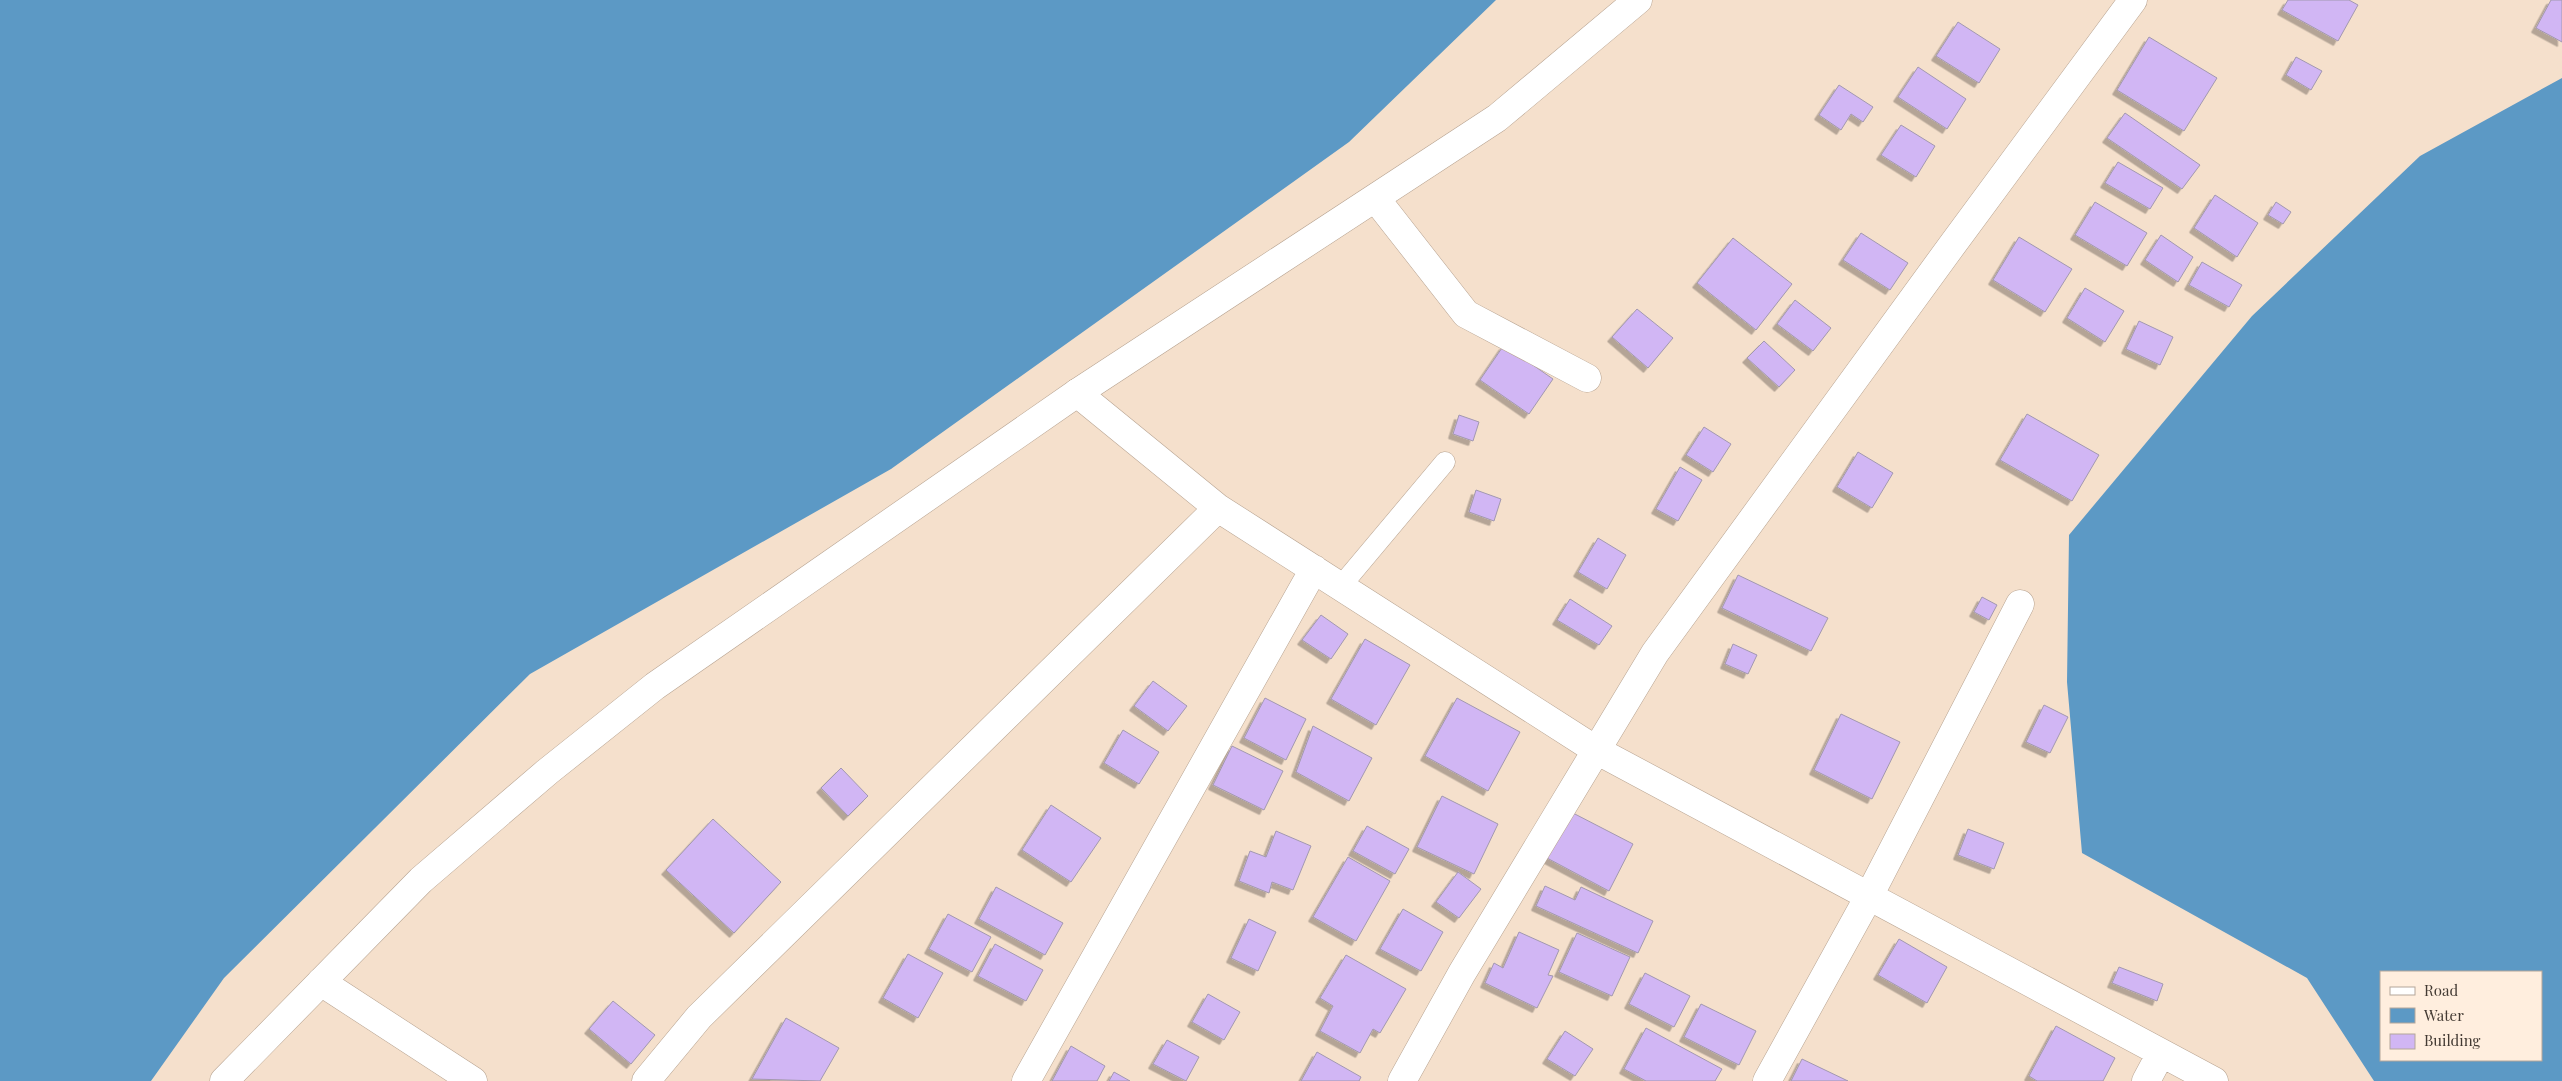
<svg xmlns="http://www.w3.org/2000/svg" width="2562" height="1081" viewBox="0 0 2562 1081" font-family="'Playfair Display',serif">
<defs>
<filter id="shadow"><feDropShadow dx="-4.5" dy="4.5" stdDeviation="0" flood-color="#0004"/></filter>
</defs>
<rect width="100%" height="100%" fill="#f5e0cc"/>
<path fill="#5c99c5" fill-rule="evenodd" d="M 0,0 L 1496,0 L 1349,142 L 891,469 L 530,674 L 224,978 L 151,1081 L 0,1081 Z
M 2562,78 L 2562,1081 L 2374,1081 L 2307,978 L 2082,853 L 2067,682 L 2069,535 L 2252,316 L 2420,156 ZM 2541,972 L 2541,1060 L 2381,1060 L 2381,972 Z"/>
<path fill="#d1b6f4" stroke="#a298af" filter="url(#shadow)" d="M 2288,0 L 2349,0 L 2358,5 L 2338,41 L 2282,10 Z
M 2551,0 L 2562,0 L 2562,42 L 2536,28 Z
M 1958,22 L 2000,49 L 1979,83 L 1936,56 Z
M 2149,37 L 2217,78 L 2184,131 L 2117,90 Z
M 2296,57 L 2322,71 L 2311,90 L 2286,75 Z
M 1918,67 L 1966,99 L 1947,129 L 1898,97 Z
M 1839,85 L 1873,107 L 1863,122 L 1851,114 L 1841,130 L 1819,115 Z
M 2125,113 L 2200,165 L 2182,189 L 2107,138 Z
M 1901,125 L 1935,146 L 1916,177 L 1881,155 Z
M 2118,162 L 2163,188 L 2150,209 L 2105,183 Z
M 2215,195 L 2258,223 L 2237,257 L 2194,228 Z
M 2095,202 L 2147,233 L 2127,266 L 2075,235 Z
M 2276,202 L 2291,212 L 2283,224 L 2268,215 Z
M 1861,233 L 1908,263 L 1890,290 L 1843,260 Z
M 2161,235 L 2193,257 L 2178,282 L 2145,260 Z
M 2019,237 L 2072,269 L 2045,312 L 1993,280 Z
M 1733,238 L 1792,284 L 1756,330 L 1697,283 Z
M 2202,262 L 2242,285 L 2229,307 L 2189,285 Z
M 2085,288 L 2124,311 L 2105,342 L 2067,318 Z
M 1795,300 L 1831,328 L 1813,351 L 1777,324 Z
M 1637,309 L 1673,338 L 1648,368 L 1612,337 Z
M 2139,321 L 2173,337 L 2160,365 L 2126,349 Z
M 1764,341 L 1795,370 L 1779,387 L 1747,358 Z
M 1504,345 L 1553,379 L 1529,414 L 1480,380 Z
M 2027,414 L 2099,455 L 2072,501 L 2000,460 Z
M 1459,415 L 1479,422 L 1473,441 L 1453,434 Z
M 1704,427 L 1731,444 L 1713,472 L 1686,455 Z
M 1858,452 L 1893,473 L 1872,508 L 1837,487 Z
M 1680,467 L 1702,480 L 1678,521 L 1656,509 Z
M 1476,490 L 1501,499 L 1494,521 L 1469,512 Z
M 1598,538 L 1626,555 L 1607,589 L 1578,572 Z
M 1738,575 L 1828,618 L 1811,651 L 1722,608 Z
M 1982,597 L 1997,605 L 1989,620 L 1974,612 Z
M 1570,599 L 1612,626 L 1599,645 L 1557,620 Z
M 1321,615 L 1348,634 L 1331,659 L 1302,640 Z
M 1365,639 L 1410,665 L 1376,725 L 1331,699 Z
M 1733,644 L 1757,655 L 1748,674 L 1725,664 Z
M 1153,681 L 1187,706 L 1168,731 L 1134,706 Z
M 1265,698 L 1306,719 L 1286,760 L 1244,738 Z
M 1457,698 L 1520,732 L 1488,791 L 1425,756 Z
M 2044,705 L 2068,717 L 2050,753 L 2026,742 Z
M 1841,714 L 1900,742 L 1872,799 L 1814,770 Z
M 1313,726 L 1372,758 L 1349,801 L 1296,772 Z
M 1123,730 L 1159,752 L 1139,784 L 1104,763 Z
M 1232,746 L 1283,771 L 1264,810 L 1213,785 Z
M 841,768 L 868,796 L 848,816 L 821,788 Z
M 1442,796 L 1498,824 L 1474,874 L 1417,847 Z
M 1051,805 L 1101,838 L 1071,882 L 1022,850 Z
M 1571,812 L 1633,844 L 1609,891 L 1547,858 Z
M 713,819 L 781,882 L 734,933 L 666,870 Z
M 1367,826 L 1409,849 L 1395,874 L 1353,851 Z
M 1968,829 L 2004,843 L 1994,869 L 1958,855 Z
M 1276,831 L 1311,846 L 1293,890 L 1272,882 L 1269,893 L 1239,881 L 1250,851 L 1266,857 Z
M 1348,857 L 1390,881 L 1356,941 L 1313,917 Z
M 1458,872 L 1481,889 L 1459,918 L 1436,902 Z
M 1545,886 L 1575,900 L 1581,887 L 1653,921 L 1638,953 L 1536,906 Z
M 996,887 L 1063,923 L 1045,955 L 979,919 Z
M 1403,909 L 1443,932 L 1421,971 L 1380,949 Z
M 948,914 L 991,937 L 972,972 L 929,949 Z
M 1249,919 L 1276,932 L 1258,971 L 1231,958 Z
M 1519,932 L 1559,950 L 1548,975 L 1553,976 L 1537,1008 L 1485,983 L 1494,963 L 1503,968 Z
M 1577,933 L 1630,957 L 1612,996 L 1559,972 Z
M 1899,939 L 1947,967 L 1927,1003 L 1878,975 Z
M 995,944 L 1043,970 L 1026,1001 L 978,976 Z
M 908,954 L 943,973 L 918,1018 L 883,998 Z
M 1346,955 L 1406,989 L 1380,1033 L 1373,1029 L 1360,1053 L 1320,1031 L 1333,1006 L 1320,998 Z
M 2119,967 L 2163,984 L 2157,1001 L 2112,983 Z
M 1645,973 L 1690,996 L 1674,1027 L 1629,1004 Z
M 1208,994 L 1240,1012 L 1224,1040 L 1192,1022 Z
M 613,1001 L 655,1035 L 631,1064 L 589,1029 Z
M 1701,1004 L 1756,1031 L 1739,1065 L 1684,1037 Z
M 786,1018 L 839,1048 L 820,1081 L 752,1079 Z
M 2056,1026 L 2115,1058 L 2103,1081 L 2037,1081 L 2029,1076 Z
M 1646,1028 L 1722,1069 L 1715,1081 L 1646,1081 L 1624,1069 Z
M 1565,1031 L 1593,1049 L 1575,1076 L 1547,1059 Z
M 1167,1040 L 1199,1057 L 1186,1081 L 1153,1064 Z
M 1071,1046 L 1105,1066 L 1097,1081 L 1052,1081 Z
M 1317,1052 L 1361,1077 L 1359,1081 L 1301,1081 Z
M 1802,1059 L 1848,1081 L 1791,1081 Z
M 1114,1072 L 1130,1081 L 1109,1081 Z"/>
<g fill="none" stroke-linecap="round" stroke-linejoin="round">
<defs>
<path id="service" d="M 1341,586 L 1445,462"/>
<path id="minor" d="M 1376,199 L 1466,314 L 1587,378
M 1077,393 L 1218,508 L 1596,750 L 2214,1081
M 321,982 L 473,1081
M 646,1081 L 699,1017 L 1218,508
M 1026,1081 L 1314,569
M 1402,1081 L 1462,973 L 1655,653 L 1950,248 L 2133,0
M 1767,1081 L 1868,898 L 2020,604
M 2146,1081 L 2161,1053"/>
<path id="secondary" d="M 224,1081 L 421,880 L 547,772 L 655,686 L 1077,393 L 1497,118 L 1638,0"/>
</defs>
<use href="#service" stroke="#b7a391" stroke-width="21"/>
<use href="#minor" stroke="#b7a391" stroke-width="29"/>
<use href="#secondary" stroke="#b7a391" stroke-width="29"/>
<use href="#service" stroke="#fff" stroke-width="20"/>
<use href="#minor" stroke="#fff" stroke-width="28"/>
<use href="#secondary" stroke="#fff" stroke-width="28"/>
</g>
<rect x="2380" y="971" width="162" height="90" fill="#ffeede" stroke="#b4a69a"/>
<rect x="2390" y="987" width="25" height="8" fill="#ffffff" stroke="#b4a69a"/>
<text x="2424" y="996" font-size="15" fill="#433a33">Road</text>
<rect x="2390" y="1008" width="25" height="15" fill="#5c99c5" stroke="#b4a69a"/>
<text x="2424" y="1021" font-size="15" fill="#433a33">Water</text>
<rect x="2390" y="1034" width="25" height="15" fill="#d1b6f4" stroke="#b4a69a"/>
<text x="2424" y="1046" font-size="15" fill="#433a33">Building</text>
</svg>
